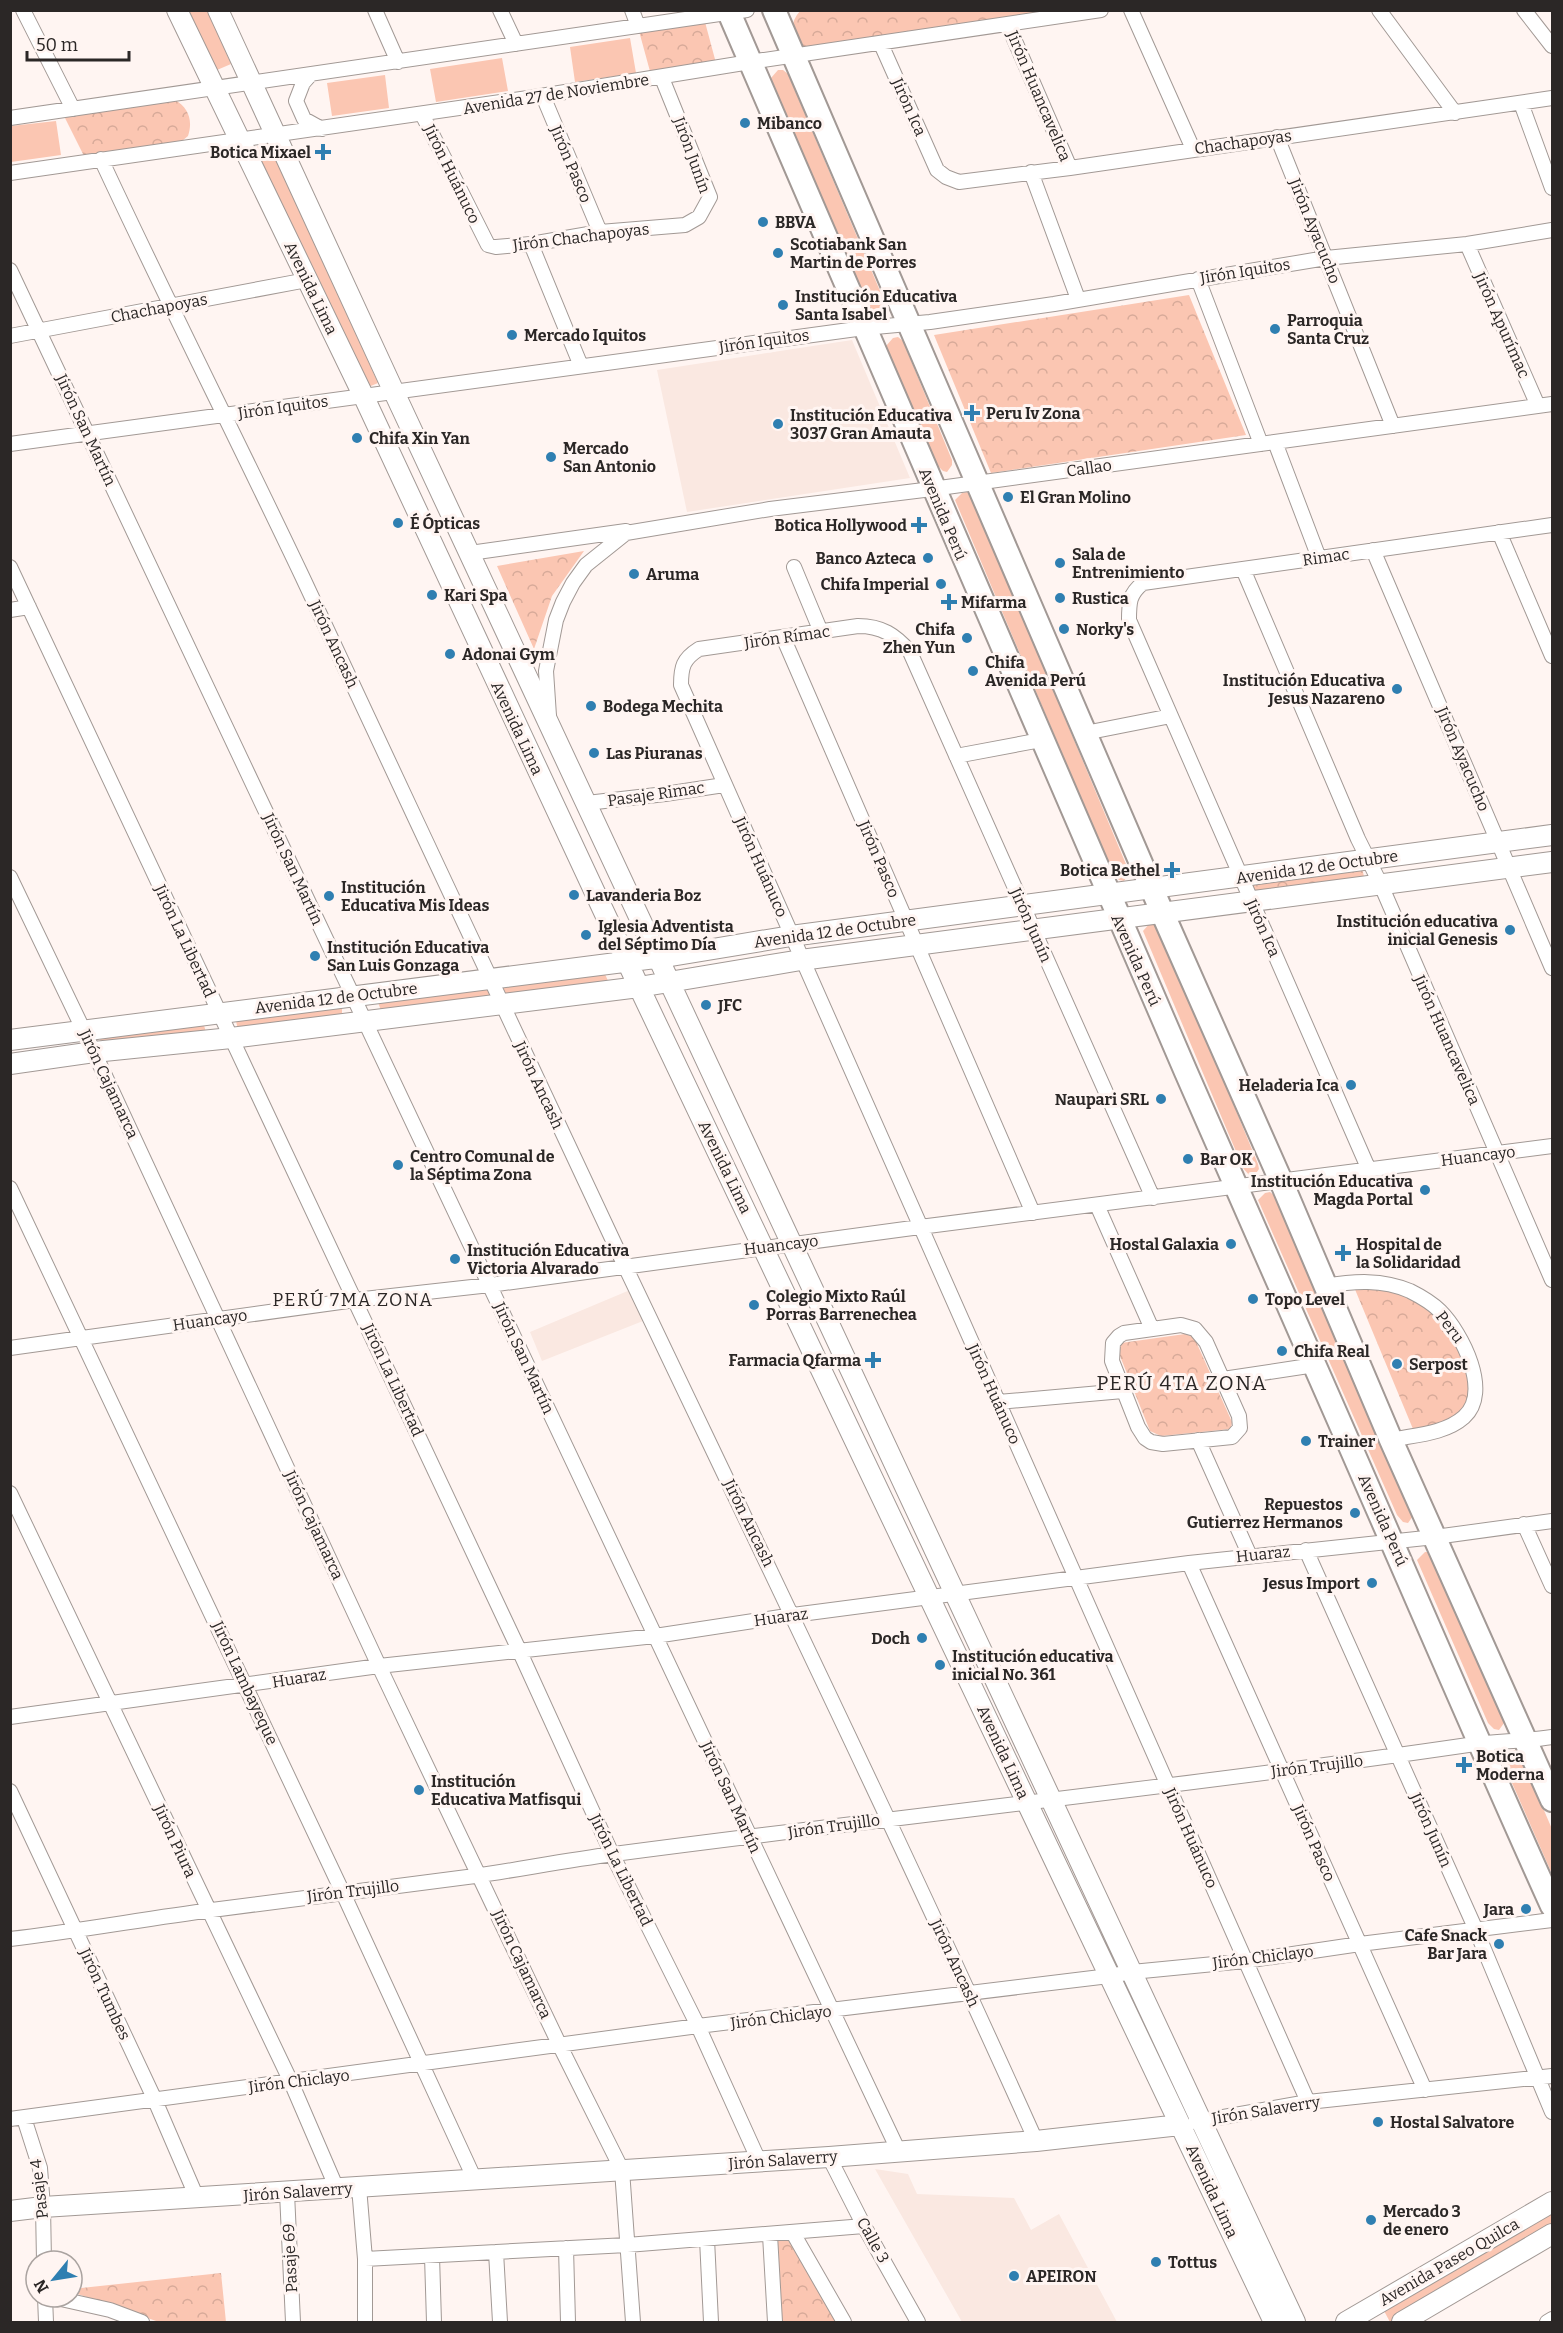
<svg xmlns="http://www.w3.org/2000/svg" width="1563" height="2333" viewBox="0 0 1563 2333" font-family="Bitter,serif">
<defs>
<pattern id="park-crowns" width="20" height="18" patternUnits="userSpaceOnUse" patternTransform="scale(1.5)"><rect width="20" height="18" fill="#fbc6b2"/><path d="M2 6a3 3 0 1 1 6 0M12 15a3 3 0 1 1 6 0" fill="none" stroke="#d7aa99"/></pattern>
</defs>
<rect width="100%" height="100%" fill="#fff5f2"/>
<path fill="#fae8e1" d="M 852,340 L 910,478 L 687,512 L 657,370 Z
M 630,1290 L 643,1321 L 542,1361 L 530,1332 Z
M 875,2169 L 908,2174 L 917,2194 L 1014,2198 L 1031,2230 L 1059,2214 L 1117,2322 L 962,2322 Z"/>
<path fill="#fbc6b2" d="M 187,11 L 208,11 L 231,64 L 217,70 Z
M 630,38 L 636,73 L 575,82 L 570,47 Z
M 502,58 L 508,91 L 436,102 L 430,69 Z
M 778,70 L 783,70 L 788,74 L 886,305 L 886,311 L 881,317 L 877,317 L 870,310 L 771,78 Z
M 385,75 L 389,108 L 332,116 L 327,83 Z
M 56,121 L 61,155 L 11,162 L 11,126 Z
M 271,142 L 378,383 L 366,388 L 254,148 Z
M 898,337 L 903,341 L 952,460 L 952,465 L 947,472 L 943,471 L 937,465 L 886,346 L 893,338 Z
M 967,492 L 972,496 L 1128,869 L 1129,874 L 1124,881 L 1119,880 L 1113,874 L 955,500 L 962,493 Z
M 1155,922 L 1160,926 L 1258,1164 L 1259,1169 L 1254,1176 L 1249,1175 L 1243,1168 L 1143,931 L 1150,923 Z
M 604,972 L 609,983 L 381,1011 L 377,999 Z
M 338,1004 L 342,1009 L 342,1017 L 238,1030 L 236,1021 Z
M 203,1022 L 206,1032 L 101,1043 L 100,1038 L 103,1036 Z
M 1270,1192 L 1275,1196 L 1413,1516 L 1408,1523 L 1403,1522 L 1397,1515 L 1258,1200 L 1265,1193 Z
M 1425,1552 L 1430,1552 L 1503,1718 L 1504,1723 L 1499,1730 L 1494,1729 L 1488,1723 L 1417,1560 Z
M 1514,1750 L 1519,1752 L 1552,1829 L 1552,1874 L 1501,1758 L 1509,1751 Z
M 1552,2210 L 1552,2228 L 1390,2322 L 1383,2309 Z"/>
<path fill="url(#park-crowns)" d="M 800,11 L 1070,11 L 804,47 C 790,36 789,24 800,11 Z
M 705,22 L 716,63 L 651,75 L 639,31 Z
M 175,100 C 189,108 193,121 188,136 L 182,141 L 85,158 L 64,116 Z
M 1189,295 L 1246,435 L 991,473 L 934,335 Z
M 584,551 L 552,596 L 534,649 L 497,566 Z
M 1362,868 L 1366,885 L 1254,898 L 1248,884 Z
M 1354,1287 C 1394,1287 1440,1301 1460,1340 C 1467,1353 1468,1379 1472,1395 C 1456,1422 1442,1425 1413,1429 Z
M 1185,1334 L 1194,1337 L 1232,1422 L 1231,1429 L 1161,1436 L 1150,1431 L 1118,1351 L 1121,1343 Z
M 787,2238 L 836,2322 L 780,2322 L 775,2240 Z
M 221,2273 L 226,2322 L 159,2322 L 72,2292 L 72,2289 Z"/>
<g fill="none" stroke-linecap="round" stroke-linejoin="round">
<defs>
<path id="street" d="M 23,10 L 73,109
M 375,10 L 398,62
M 500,10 L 516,44
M 632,10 L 638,26
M 1131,10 L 1193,149
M 1379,10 L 1455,113
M 1524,10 L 1552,46
M 1008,25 L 1070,168
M 881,44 L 937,170 L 946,177 L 959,182 L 1070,168 L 1552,98
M 311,74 L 303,83 L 296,101 L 304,119 L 322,129
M 543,96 L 600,232
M 1521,103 L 1552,188
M 422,114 L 488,245 L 496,247 L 531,244 L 600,232 L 685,225 L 699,217 L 710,197 L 662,78
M 10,118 L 747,10
M 1277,137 L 1393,426
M 101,159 C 166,299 236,437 302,576 C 410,805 515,1036 624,1264 C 763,1556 904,1847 1036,2141
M 1031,172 L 1078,299
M 10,173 L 528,98 L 750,62 L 1101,10
M 531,244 L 581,366
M 1467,244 L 1538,406
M 10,270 L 899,2152
M 1198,279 L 1261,444
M 10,336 L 307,280
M 1275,442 L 1319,558
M 10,444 L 864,328 L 930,322 L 1054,304 L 1326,258 L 1467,244 L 1552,230
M 1499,532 L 1552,656
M 1373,550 L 1552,968
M 470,553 L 626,531
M 10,567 L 519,1650 L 612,1854 L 698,2026 L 759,2161
M 794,567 L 821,632
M 1243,569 L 1358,839 L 1381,885 L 1552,1280
M 10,610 L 29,607
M 783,637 L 1033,1213
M 549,716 L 546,671 L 556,620 L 563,602 L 573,583 L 586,565 L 626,533 L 770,509 L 932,489 L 1552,404
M 1085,733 L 1171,716
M 956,756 L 1041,740
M 587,803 L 665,794 L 724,785
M 10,877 L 94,1052 L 379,1666 L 560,2046 L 622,2170 L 633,2322
M 1369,1170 L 1129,620 C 1129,603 1129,594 1143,583 L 1552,525
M 10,1188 L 343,1893 L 475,2180
M 1153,1198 L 910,652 C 895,635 882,626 858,626 L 699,649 C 683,659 681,667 681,685 L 1308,2102
M 1097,1205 L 1152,1329
M 1325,1286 C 1354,1281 1382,1279 1410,1291 C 1420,1296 1432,1303 1440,1311 C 1462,1333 1492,1392 1464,1417 C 1445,1434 1414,1435 1391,1440
M 1181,1325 L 1195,1329 L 1206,1342 L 1239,1416 L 1240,1428 L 1232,1437 L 1163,1444 L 1151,1442 L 1145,1438 L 1138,1427 L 1112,1361 L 1113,1343 L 1119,1336 L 1124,1333 Z
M 10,1348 L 355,1300 L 490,1285 L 920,1227 L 1552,1146
M 1223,1379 L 1315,1365
M 998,1402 L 1123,1391
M 1198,1440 L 1250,1556
M 10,1493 L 291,2082 L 337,2189
M 1524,1524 L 1552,1586
M 1306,1550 L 1476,1930 L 1552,2112
M 1189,1563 L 1425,2090
M 10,1717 L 379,1666 L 655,1636 L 793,1615 L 1189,1563 L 1435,1537 L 1552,1521
M 10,1791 L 154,2098 L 197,2198
M 10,1939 C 78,1931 144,1919 212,1910 C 299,1898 387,1887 475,1876 C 522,1869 568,1860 614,1854 C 901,1816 1189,1786 1475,1744 C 1501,1741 1527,1741 1552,1737
M 24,2118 L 40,2168 L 43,2207 L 44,2261
M 10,2119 L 698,2026 L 1109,1976 L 1132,1972 L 1245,1961 L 1360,1944 L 1552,1920
M 1195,2122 L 1308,2102 L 1552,2076
M 829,2157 L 864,2226 L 918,2322
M 359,2187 L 365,2259 L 365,2322
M 287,2193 L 293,2322
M 793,2233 L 844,2322
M 770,2235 L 775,2322
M 707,2239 L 711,2322
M 566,2248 L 568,2322
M 496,2252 L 500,2322
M 432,2256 L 434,2322
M 365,2259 L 627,2245 L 864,2226
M 45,2297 L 46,2322
M 52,2297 L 110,2310 L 142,2322
M 1547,2322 L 1552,2319"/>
<path id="secondary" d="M 177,10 L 363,395 L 639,987 L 1274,2322
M 218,10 L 394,392 L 1295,2322
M 10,1040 L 671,956 L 791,936 L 1552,835
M 10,1064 L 94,1052 L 231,1038 L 639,987 L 801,960 L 1552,862
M 10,2211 L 43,2207 L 829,2157 L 1036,2141 L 1180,2125
M 1346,2322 L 1552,2202
M 1402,2322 L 1552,2234"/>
<path id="primary" d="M 728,10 C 921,463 1116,914 1314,1364 C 1394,1545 1471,1727 1552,1906
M 774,10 L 1162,912 L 1281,1181 L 1391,1440 L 1552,1800"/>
</defs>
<use href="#street" stroke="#a29995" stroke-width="16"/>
<use href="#secondary" stroke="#a29995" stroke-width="22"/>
<use href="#primary" stroke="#a29995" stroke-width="26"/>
<use href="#street" stroke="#fff" stroke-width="14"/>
<use href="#secondary" stroke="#fff" stroke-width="20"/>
<use href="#primary" stroke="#fff" stroke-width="22"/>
</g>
<g fill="#2f7fb1" stroke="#fff5f2" stroke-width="2">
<circle cx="745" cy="123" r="6"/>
<path d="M320 143h6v6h6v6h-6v6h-6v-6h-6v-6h6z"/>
<circle cx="763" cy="222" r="6"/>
<circle cx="778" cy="253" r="6"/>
<circle cx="783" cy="305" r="6"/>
<circle cx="1275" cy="329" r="6"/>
<circle cx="512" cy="335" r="6"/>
<path d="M969 404h6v6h6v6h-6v6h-6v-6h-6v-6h6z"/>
<circle cx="778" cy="424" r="6"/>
<circle cx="357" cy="438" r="6"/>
<circle cx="551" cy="457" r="6"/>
<circle cx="1008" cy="497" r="6"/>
<circle cx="398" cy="523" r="6"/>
<path d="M916 516h6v6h6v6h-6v6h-6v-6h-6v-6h6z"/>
<circle cx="928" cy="558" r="6"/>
<circle cx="1060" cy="563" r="6"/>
<circle cx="634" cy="574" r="6"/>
<circle cx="941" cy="584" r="6"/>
<circle cx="432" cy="595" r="6"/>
<circle cx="1060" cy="598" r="6"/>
<path d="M946 593h6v6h6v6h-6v6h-6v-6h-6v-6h6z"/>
<circle cx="1064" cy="629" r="6"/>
<circle cx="967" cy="638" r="6"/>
<circle cx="450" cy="654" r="6"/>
<circle cx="973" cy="671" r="6"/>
<circle cx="1397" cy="689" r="6"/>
<circle cx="591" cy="706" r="6"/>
<circle cx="594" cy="753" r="6"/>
<path d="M1169 861h6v6h6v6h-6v6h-6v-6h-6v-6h6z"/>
<circle cx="574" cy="895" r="6"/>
<circle cx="329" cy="896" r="6"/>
<circle cx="1510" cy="930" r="6"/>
<circle cx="586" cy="935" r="6"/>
<circle cx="315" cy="956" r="6"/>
<circle cx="706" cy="1005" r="6"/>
<circle cx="1351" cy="1085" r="6"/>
<circle cx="1161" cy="1099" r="6"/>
<circle cx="1188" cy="1159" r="6"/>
<circle cx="398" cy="1165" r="6"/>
<circle cx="1425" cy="1190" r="6"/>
<circle cx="1231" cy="1244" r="6"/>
<path d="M1340 1244h6v6h6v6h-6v6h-6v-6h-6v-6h6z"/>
<circle cx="455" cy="1259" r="6"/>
<circle cx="1253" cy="1299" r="6"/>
<circle cx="754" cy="1305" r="6"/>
<circle cx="1282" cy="1351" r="6"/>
<path d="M870 1351h6v6h6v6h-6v6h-6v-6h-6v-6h6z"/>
<circle cx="1397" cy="1364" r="6"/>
<circle cx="1306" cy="1441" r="6"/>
<circle cx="1355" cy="1513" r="6"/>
<circle cx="1372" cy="1583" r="6"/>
<circle cx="922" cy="1638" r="6"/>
<circle cx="940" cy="1665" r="6"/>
<path d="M1461 1756h6v6h6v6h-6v6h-6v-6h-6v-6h6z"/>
<circle cx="419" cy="1790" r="6"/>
<circle cx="1526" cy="1909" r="6"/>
<circle cx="1499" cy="1944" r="6"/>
<circle cx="1378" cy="2122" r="6"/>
<circle cx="1371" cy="2220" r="6"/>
<circle cx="1156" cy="2262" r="6"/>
<circle cx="1014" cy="2276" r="6"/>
</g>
<g text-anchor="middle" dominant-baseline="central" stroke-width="6" stroke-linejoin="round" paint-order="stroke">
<g font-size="16" fill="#2b2726" stroke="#fff5f2">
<text transform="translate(556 94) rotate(-9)">Avenida 27 de Noviembre</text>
<text transform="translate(1039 96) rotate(67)">Jirón Huancavelica</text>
<text transform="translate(909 107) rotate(66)">Jirón Ica</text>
<text transform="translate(1243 142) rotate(-8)">Chachapoyas</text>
<text transform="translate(692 155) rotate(70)">Jirón Junín</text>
<text transform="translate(571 164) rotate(67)">Jirón Pasco</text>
<text transform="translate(452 174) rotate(64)">Jirón Huánuco</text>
<text transform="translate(1315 231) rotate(68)">Jirón Ayacucho</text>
<text transform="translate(581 237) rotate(-7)">Jirón Chachapoyas</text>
<text transform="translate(1245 271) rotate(-9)">Jirón Iquitos</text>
<text transform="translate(311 288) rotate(64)">Avenida Lima</text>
<text transform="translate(159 308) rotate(-11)">Chachapoyas</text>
<text transform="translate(1502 325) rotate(66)">Jirón Apurímac</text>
<text transform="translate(764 341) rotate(-8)">Jirón Iquitos</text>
<text transform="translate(283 407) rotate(-8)">Jirón Iquitos</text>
<text transform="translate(86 430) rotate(65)">Jirón San Martín</text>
<text transform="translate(1089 468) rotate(-8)">Callao</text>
<text transform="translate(943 514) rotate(67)">Avenida Perú</text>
<text transform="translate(1326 557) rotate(-8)">Rimac</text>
<text transform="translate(787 637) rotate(-8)">Jirón Rímac</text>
<text transform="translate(334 644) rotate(65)">Jirón Ancash</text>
<text transform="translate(517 728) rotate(65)">Avenida Lima</text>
<text transform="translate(1463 759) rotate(67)">Jirón Ayacucho</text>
<text transform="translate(656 794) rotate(-8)">Pasaje Rimac</text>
<text transform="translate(879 859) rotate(67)">Jirón Pasco</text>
<text transform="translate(761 867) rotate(66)">Jirón Huánuco</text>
<text transform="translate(1317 867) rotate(-8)">Avenida 12 de Octubre</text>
<text transform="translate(293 869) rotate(65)">Jirón San Martín</text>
<text transform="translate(1031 925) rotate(66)">Jirón Junín</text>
<text transform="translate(1263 928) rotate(66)">Jirón Ica</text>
<text transform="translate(835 931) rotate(-8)">Avenida 12 de Octubre</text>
<text transform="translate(185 941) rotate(65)">Jirón La Libertad</text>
<text transform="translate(1136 960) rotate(66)">Avenida Perú</text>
<text transform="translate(336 998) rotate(-7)">Avenida 12 de Octubre</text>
<text transform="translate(1447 1040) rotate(66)">Jirón Huancavelica</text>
<text transform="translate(109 1084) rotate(65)">Jirón Cajamarca</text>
<text transform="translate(539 1085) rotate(65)">Jirón Ancash</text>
<text transform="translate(1478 1156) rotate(-7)">Huancayo</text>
<text transform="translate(725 1167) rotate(64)">Avenida Lima</text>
<text transform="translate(781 1245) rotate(-7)">Huancayo</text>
<text transform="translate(210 1320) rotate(-8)">Huancayo</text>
<text transform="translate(1450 1327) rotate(53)">Peru</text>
<text transform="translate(524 1358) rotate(65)">Jirón San Martín</text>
<text transform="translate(393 1380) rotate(65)">Jirón La Libertad</text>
<text transform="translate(994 1394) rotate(66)">Jirón Huánuco</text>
<text transform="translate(1383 1520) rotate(66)">Avenida Perú</text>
<text transform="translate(749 1523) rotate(64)">Jirón Ancash</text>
<text transform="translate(314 1525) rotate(65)">Jirón Cajamarca</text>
<text transform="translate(1263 1554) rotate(-6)">Huaraz</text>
<text transform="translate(781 1617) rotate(-8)">Huaraz</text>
<text transform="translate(299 1678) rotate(-9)">Huaraz</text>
<text transform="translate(245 1683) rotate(65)">Jirón Lambayeque</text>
<text transform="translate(1003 1752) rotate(65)">Avenida Lima</text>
<text transform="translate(1317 1766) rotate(-7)">Jirón Trujillo</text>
<text transform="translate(731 1797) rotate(65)">Jirón San Martín</text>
<text transform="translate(834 1826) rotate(-8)">Jirón Trujillo</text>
<text transform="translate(1431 1830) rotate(66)">Jirón Junín</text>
<text transform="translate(1191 1838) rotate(66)">Jirón Huánuco</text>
<text transform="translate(175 1841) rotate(65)">Jirón Piura</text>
<text transform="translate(1314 1843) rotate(66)">Jirón Pasco</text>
<text transform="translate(621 1870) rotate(64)">Jirón La Libertad</text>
<text transform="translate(353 1891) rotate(-7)">Jirón Trujillo</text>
<text transform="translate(1263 1957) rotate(-7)">Jirón Chiclayo</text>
<text transform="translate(955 1963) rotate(65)">Jirón Ancash</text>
<text transform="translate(522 1964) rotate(65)">Jirón Cajamarca</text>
<text transform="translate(105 1994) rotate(65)">Jirón Tumbes</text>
<text transform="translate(781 2017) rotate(-7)">Jirón Chiclayo</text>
<text transform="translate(299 2081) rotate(-7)">Jirón Chiclayo</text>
<text transform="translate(1266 2110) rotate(-9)">Jirón Salaverry</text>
<text transform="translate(783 2160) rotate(-4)">Jirón Salaverry</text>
<text transform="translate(39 2189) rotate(-97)">Pasaje 4</text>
<text transform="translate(1212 2191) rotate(65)">Avenida Lima</text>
<text transform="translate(298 2192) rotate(-4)">Jirón Salaverry</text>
<text transform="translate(873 2240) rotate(61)">Calle 3</text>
<text transform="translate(290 2258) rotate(-93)">Pasaje 69</text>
<text transform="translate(1449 2262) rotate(-30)">Avenida Paseo Quilca</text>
</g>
<g font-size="16" font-weight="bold" fill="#2b2726" stroke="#fff5f2" text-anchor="start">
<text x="757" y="123">Mibanco</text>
<text x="311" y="152" text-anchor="end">Botica Mixael</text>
<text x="775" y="222">BBVA</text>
<text x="790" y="244">Scotiabank San<tspan x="790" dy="18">Martin de Porres</tspan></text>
<text x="795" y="296">Institución Educativa<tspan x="795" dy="18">Santa Isabel</tspan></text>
<text x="1287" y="320">Parroquia<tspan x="1287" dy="18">Santa Cruz</tspan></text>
<text x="524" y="335">Mercado Iquitos</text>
<text x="986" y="413">Peru Iv Zona</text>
<text x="790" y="415">Institución Educativa<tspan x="790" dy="18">3037 Gran Amauta</tspan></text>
<text x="369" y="438">Chifa Xin Yan</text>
<text x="563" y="448">Mercado<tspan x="563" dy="18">San Antonio</tspan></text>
<text x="1020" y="497">El Gran Molino</text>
<text x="410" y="523">É Ópticas</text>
<text x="907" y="525" text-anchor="end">Botica Hollywood</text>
<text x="1072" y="554">Sala de<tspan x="1072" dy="18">Entrenimiento</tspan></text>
<text x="916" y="558" text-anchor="end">Banco Azteca</text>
<text x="646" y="574">Aruma</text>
<text x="929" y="584" text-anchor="end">Chifa Imperial</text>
<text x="444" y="595">Kari Spa</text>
<text x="1072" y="598">Rustica</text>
<text x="961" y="602">Mifarma</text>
<text x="955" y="629" text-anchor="end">Chifa<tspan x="955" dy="18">Zhen Yun</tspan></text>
<text x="1076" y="629">Norky's</text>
<text x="462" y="654">Adonai Gym</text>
<text x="985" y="662">Chifa<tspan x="985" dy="18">Avenida Perú</tspan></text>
<text x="1385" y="680" text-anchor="end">Institución Educativa<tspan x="1385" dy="18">Jesus Nazareno</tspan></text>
<text x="603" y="706">Bodega Mechita</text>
<text x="606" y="753">Las Piuranas</text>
<text x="1160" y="870" text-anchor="end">Botica Bethel</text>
<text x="341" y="887">Institución<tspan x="341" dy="18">Educativa Mis Ideas</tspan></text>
<text x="586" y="895">Lavanderia Boz</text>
<text x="1498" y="921" text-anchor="end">Institución educativa<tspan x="1498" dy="18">inicial Genesis</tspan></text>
<text x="598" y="926">Iglesia Adventista<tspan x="598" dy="18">del Séptimo Día</tspan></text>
<text x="327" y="947">Institución Educativa<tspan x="327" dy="18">San Luis Gonzaga</tspan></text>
<text x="718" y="1005">JFC</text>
<text x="1339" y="1085" text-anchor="end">Heladeria Ica</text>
<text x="1149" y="1099" text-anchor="end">Naupari SRL</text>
<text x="410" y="1156">Centro Comunal de<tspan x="410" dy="18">la Séptima Zona</tspan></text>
<text x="1200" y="1159">Bar OK</text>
<text x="1413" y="1181" text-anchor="end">Institución Educativa<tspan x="1413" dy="18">Magda Portal</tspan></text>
<text x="1219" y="1244" text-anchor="end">Hostal Galaxia</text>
<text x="1356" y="1244">Hospital de<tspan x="1356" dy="18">la Solidaridad</tspan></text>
<text x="467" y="1250">Institución Educativa<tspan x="467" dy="18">Victoria Alvarado</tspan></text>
<text x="766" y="1296">Colegio Mixto Raúl<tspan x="766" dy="18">Porras Barrenechea</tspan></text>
<text x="1265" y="1299">Topo Level</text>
<text x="1294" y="1351">Chifa Real</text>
<text x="861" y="1360" text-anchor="end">Farmacia Qfarma</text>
<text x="1409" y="1364">Serpost</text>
<text x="1318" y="1441">Trainer</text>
<text x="1343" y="1504" text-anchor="end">Repuestos<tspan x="1343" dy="18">Gutierrez Hermanos</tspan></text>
<text x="1360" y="1583" text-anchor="end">Jesus Import</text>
<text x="910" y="1638" text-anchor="end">Doch</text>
<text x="952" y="1656">Institución educativa<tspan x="952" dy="18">inicial No. 361</tspan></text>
<text x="1476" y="1756">Botica<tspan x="1476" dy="18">Moderna</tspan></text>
<text x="431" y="1781">Institución<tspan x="431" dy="18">Educativa Matfisqui</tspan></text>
<text x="1514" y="1909" text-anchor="end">Jara</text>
<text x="1487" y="1935" text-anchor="end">Cafe Snack<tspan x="1487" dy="18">Bar Jara</tspan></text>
<text x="1390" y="2122">Hostal Salvatore</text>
<text x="1383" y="2211">Mercado 3<tspan x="1383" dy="18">de enero</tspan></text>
<text x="1168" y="2262">Tottus</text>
<text x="1026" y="2276">APEIRON</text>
</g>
<g font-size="18" letter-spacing="1.5" fill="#2b2726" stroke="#fff5f2">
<text x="353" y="1300">PERÚ 7MA ZONA</text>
</g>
<g font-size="20" letter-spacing="1.5" fill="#2b2726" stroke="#fff5f2">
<text x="1182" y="1383">PERÚ 4TA ZONA</text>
</g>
</g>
<rect width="1563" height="2333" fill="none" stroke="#2b2726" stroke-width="24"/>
<g transform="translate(54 2279) rotate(240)"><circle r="28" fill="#fff5f2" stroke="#aaa3a0" stroke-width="1.5"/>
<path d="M0-4.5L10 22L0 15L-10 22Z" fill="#2f7fb1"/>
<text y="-9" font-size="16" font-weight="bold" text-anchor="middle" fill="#2b2726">N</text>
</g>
<path d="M27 51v9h102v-9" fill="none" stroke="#2b2726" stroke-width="3"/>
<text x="36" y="51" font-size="18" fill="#2b2726" stroke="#fff5f2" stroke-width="4.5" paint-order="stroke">50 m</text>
</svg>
